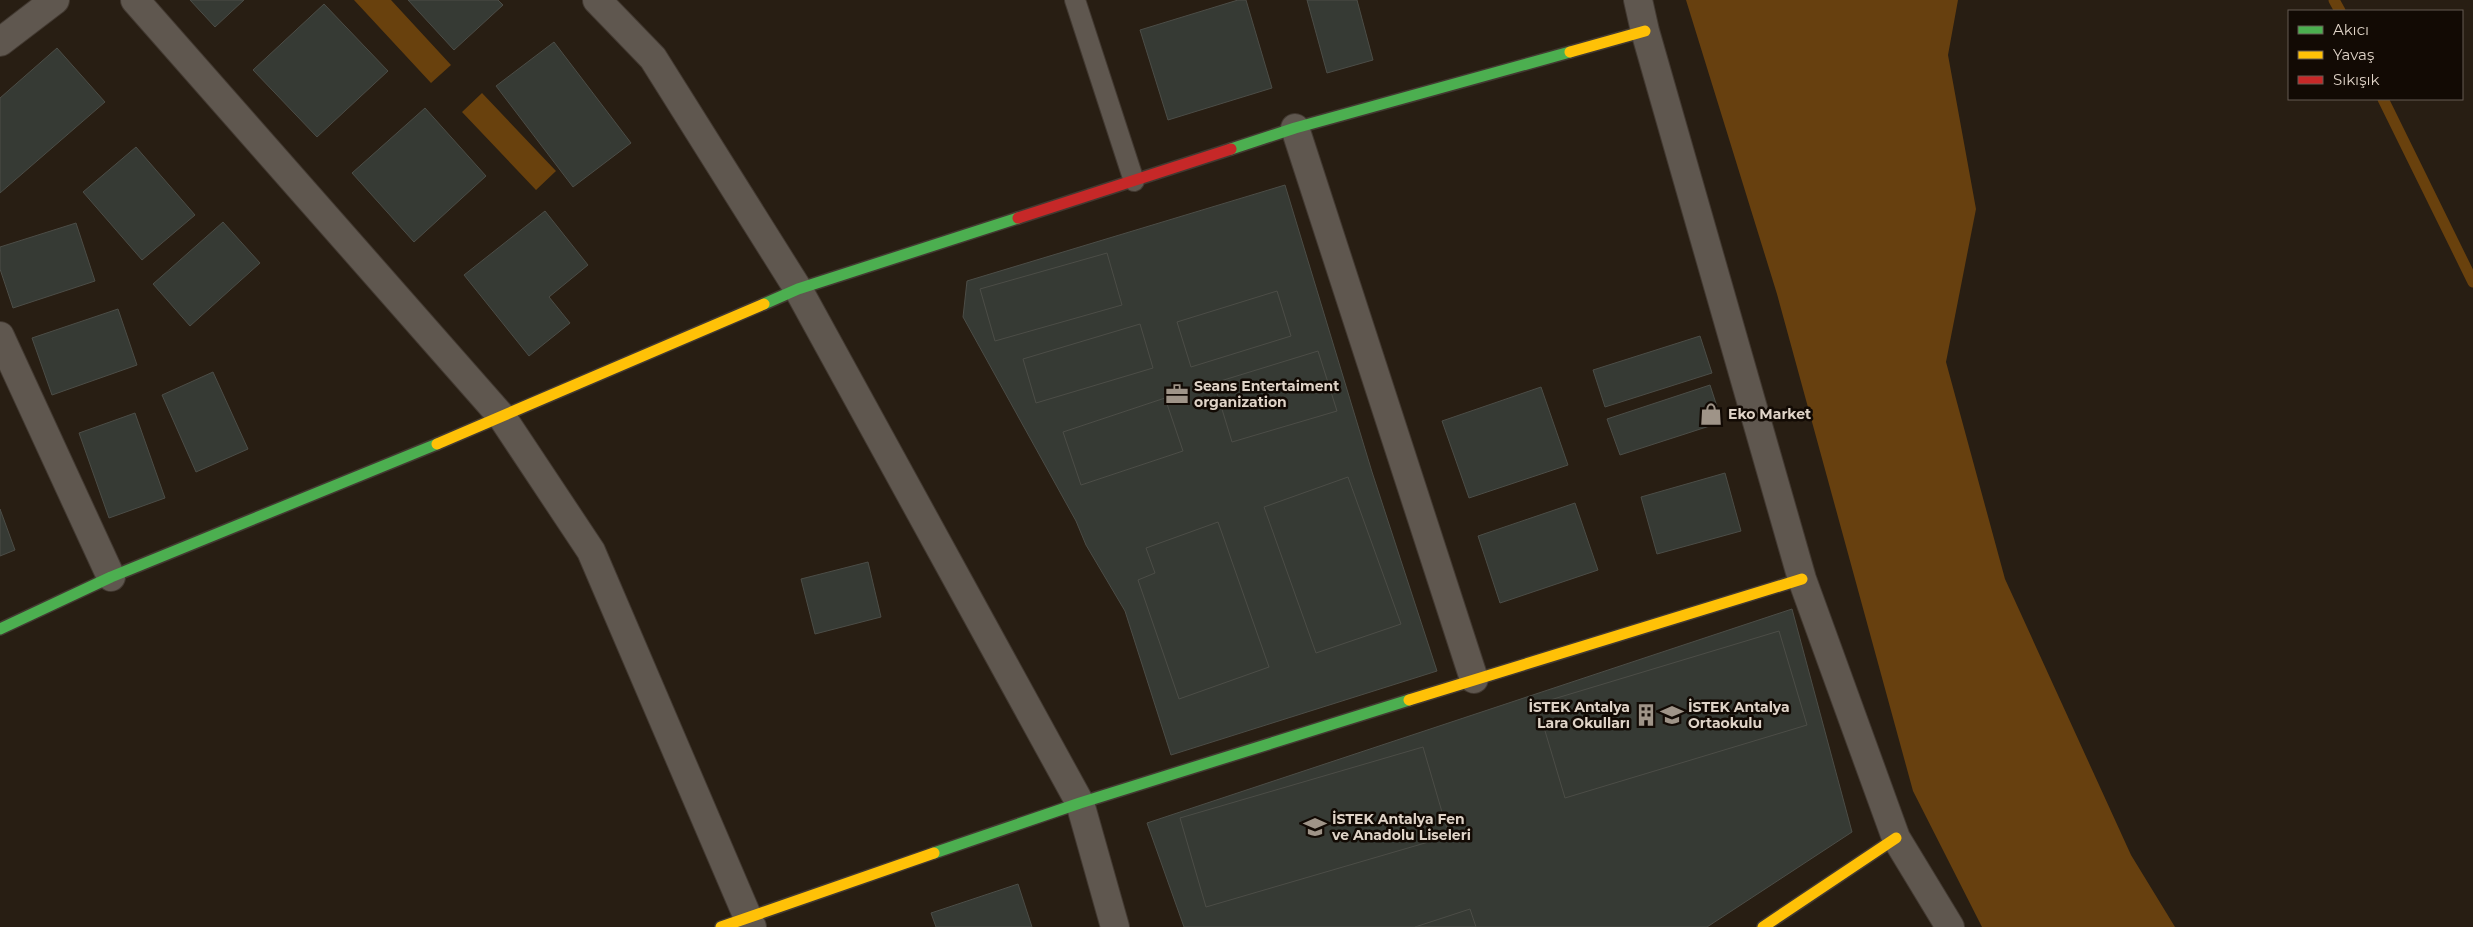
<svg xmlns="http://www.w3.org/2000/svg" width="2473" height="927" viewBox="0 0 2473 927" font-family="Montserrat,sans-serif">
<rect width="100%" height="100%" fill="#281e13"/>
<path fill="#67400f" d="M 1686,0 L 1958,0 L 1948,55 L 1976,209 L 1946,362 L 2005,579 L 2131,855 L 2175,927 L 1982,927 L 1913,791 L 1777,294 Z"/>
<path fill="#69410d" d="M 354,0 L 391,0 L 451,65 L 431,83 Z
M 482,93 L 556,171 L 536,190 L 462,112 Z"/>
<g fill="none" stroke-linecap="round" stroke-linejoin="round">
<path stroke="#69410d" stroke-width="11" d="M 2334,0 L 2340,11
M 2383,99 L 2473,282"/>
</g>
<path fill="#363a34" stroke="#4c4d47" d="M 190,0 L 244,0 L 215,27 Z
M 408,0 L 498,0 L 503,5 L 454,50 Z
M 1238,0 L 1246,0 L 1272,88 L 1168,120 L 1140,30 Z
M 1307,0 L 1357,0 L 1373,60 L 1327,73 Z
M 324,4 L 388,71 L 317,137 L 253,70 Z
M 554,42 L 631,143 L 573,187 L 496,86 Z
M 57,48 L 105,102 L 0,193 L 0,98 Z
M 425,108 L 486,176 L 414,242 L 352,173 Z
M 136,147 L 195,215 L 142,260 L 83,192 Z
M 1285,185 L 1372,472 L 1437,671 L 1171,755 L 1125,611 L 1086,545 L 1076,521 L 963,317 L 967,281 Z
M 545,211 L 588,265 L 549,297 L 570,323 L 529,356 L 464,275 Z
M 223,222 L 260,263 L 190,326 L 153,284 Z
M 76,223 L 95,281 L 13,308 L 0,269 L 0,247 Z
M 1107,253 L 1122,305 L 995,341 L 980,289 Z
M 1277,291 L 1291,336 L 1191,367 L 1177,322 Z
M 118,309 L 137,365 L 52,395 L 32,338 Z
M 1140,324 L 1153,368 L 1036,403 L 1023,359 Z
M 1700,336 L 1712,373 L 1605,407 L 1593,370 Z
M 1318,351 L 1337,411 L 1232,442 L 1214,383 Z
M 213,372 L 248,449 L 196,472 L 162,395 Z
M 1710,385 L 1722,422 L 1620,455 L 1607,419 Z
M 1541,387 L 1568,465 L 1469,498 L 1442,421 Z
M 1165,398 L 1183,451 L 1081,485 L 1063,432 Z
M 135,413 L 165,498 L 109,518 L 79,433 Z
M 1725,473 L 1741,531 L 1657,554 L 1641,497 Z
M 1348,477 L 1401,624 L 1316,653 L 1264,507 Z
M 1575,503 L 1598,570 L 1500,603 L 1478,536 Z
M 0,509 L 15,550 L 0,556 Z
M 1218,522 L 1269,667 L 1179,699 L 1138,580 L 1155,573 L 1146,548 Z
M 868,562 L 881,617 L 815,634 L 801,579 Z
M 1792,609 L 1852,832 L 1707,927 L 1184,927 L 1147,823 Z
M 1779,631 L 1807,725 L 1565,798 L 1537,704 Z
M 1423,747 L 1449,836 L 1206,907 L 1180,818 Z
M 1018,884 L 1032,927 L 936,927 L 931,913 Z
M 1470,909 L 1476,927 L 1415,927 Z"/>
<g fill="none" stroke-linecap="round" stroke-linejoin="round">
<defs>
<path id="lane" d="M 1075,0 L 1134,181"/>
<path id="street" d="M 135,0 L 502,417 L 591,551 L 752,927
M 597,0 L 653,58 L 798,289 L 1080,803 L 1115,927
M 1638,0 L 1645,31 L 1802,579 L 1896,838 L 1950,927
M 0,42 L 55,0
M 1295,128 L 1474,679
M 0,336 L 111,577"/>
<path id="fast" d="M 1231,149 L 1295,128 L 1570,52
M 764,304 L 798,289 L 1018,218
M 0,629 L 111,577 L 437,444
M 934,853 L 1080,803 L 1409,700"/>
<path id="slow" d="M 1570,52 L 1645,31
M 437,444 L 764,304
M 1409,700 L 1802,579
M 721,927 L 934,853
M 1763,927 L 1896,838"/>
<path id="jam" d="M 1018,218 L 1231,149"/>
</defs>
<use href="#lane" stroke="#423931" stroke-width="22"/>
<use href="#street" stroke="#423931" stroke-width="30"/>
<use href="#fast" stroke="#423931" stroke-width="14"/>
<use href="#slow" stroke="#423931" stroke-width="14"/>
<use href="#jam" stroke="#423931" stroke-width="14"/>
<use href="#lane" stroke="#5f574f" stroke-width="20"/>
<use href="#street" stroke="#5f574f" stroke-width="28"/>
<use href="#fast" stroke="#4caf50" stroke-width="11"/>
<use href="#slow" stroke="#ffc107" stroke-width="11"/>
<use href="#jam" stroke="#c62828" stroke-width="11"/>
</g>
<defs>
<symbol id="office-bare" viewBox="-9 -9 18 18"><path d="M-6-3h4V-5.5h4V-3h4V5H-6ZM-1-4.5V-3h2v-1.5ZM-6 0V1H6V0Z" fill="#9f9488" stroke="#120a04" stroke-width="2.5" paint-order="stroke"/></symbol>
<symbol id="shop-bare" viewBox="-9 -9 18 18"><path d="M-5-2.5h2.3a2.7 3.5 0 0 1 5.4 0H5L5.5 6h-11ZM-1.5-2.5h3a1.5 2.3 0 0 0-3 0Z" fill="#9f9488" stroke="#120a04" stroke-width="2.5" paint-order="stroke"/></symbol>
<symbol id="building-bare" viewBox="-9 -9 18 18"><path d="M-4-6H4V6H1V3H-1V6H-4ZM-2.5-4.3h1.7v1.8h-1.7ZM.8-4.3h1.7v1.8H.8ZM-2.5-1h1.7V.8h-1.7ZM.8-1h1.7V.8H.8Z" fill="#9f9488" stroke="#120a04" stroke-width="2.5" paint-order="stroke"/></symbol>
<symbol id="school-bare" viewBox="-9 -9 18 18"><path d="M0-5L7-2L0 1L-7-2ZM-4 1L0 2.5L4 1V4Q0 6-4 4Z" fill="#9f9488" stroke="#120a04" stroke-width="2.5" paint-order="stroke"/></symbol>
</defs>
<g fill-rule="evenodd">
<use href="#office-bare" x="1161" y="378" width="32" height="32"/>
<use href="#shop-bare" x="1695" y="398" width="32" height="32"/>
<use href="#building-bare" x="1630" y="699" width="32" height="32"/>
<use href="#school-bare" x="1656" y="699" width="32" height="32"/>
<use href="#school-bare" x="1299" y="811" width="32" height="32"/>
</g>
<g text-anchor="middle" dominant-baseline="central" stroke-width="5" stroke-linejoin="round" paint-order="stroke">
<g font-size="14" font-weight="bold" fill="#dfd3c7" stroke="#120a04" text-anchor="start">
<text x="1194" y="386">Seans Entertaiment<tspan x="1194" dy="16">organization</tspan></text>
<text x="1728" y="414">Eko Market</text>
<text x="1630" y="707" text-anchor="end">İSTEK Antalya<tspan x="1630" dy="16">Lara Okulları</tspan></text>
<text x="1688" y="707">İSTEK Antalya<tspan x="1688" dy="16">Ortaokulu</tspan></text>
<text x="1332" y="819">İSTEK Antalya Fen<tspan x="1332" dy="16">ve Anadolu Liseleri</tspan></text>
</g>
</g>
<rect x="2288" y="10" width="175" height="90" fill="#120a04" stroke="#645a52"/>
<rect x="2298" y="26" width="25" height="8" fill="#4caf50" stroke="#645a52"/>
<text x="2333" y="35" font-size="15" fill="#dfd3c7">Akıcı</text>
<rect x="2298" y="51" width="25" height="8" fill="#ffc107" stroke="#645a52"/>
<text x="2333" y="60" font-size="15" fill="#dfd3c7">Yavaş</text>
<rect x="2298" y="76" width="25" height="8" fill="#c62828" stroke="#645a52"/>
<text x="2333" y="85" font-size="15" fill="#dfd3c7">Sıkışık</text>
</svg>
